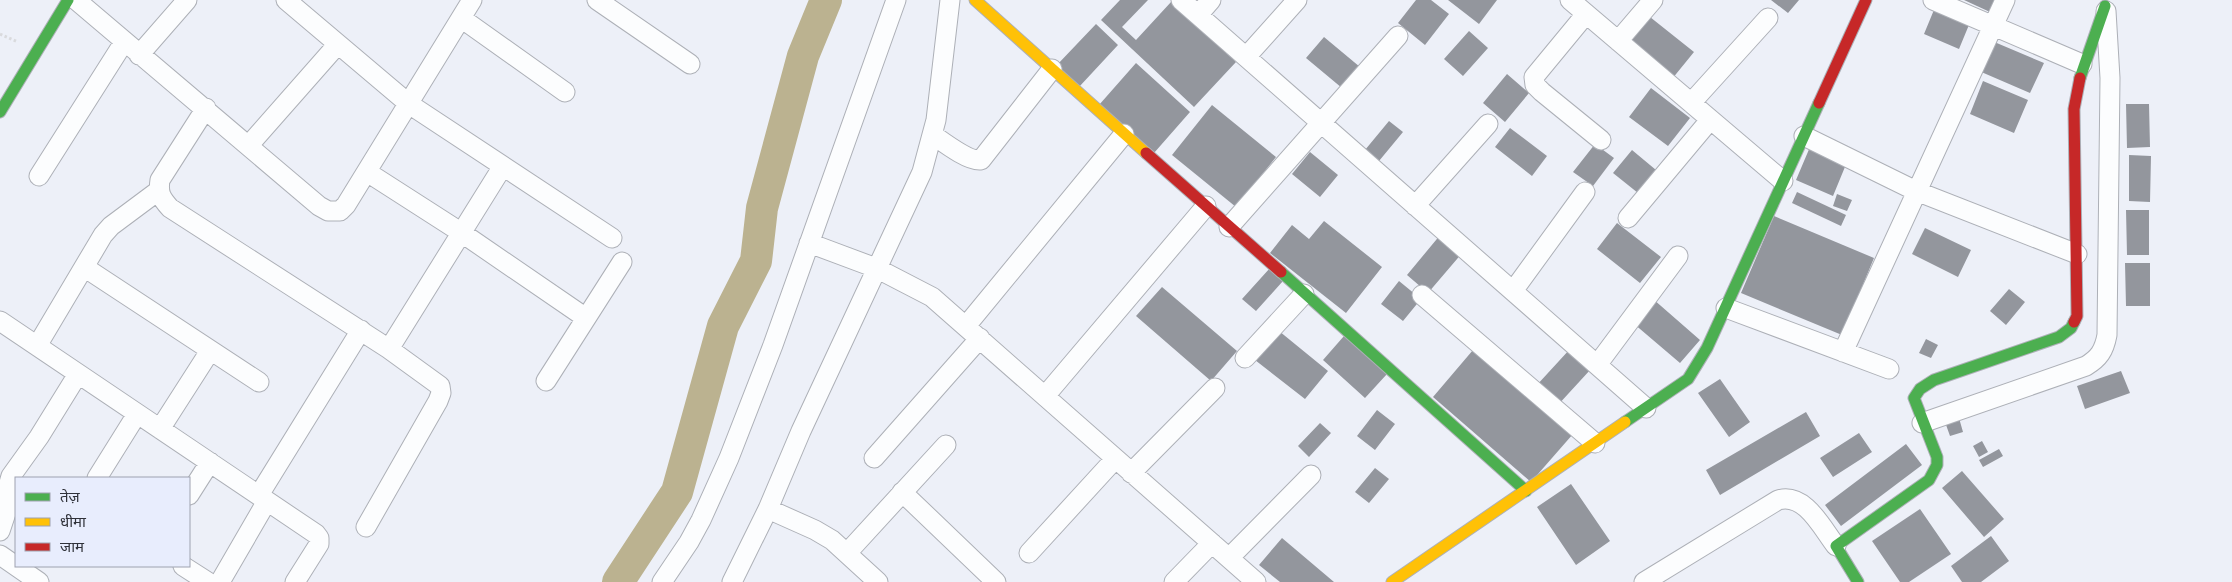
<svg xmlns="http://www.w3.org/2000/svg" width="2232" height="582" viewBox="0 0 2232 582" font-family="Arial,'Noto Sans Devanagari',sans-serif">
<rect width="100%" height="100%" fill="#edf0f8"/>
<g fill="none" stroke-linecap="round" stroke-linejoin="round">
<path stroke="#bbb290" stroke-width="32" d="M 618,582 L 677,492 L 723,326 L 756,261 L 762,208 L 803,56 L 826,0"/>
</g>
<path fill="#93969d" d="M 1120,0 L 1148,0 L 1122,27 L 1136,40 L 1171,2 L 1236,62 L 1194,107 L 1101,20 Z
M 1416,0 L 1431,0 L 1449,14 L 1425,45 L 1398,23 Z
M 1448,0 L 1497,0 L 1479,24 Z
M 1771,0 L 1799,0 L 1788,13 Z
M 1964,0 L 1995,0 L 1990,12 Z
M 1936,5 L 1971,20 L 1959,49 L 1924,34 Z
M 1650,17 L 1694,52 L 1672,79 L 1628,45 Z
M 1096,24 L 1118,45 L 1079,87 L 1056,66 Z
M 1469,31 L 1488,48 L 1463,76 L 1444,59 Z
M 1324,37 L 1360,67 L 1342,88 L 1306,58 Z
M 1992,41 L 2044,63 L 2030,93 L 1979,71 Z
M 1136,63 L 1190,112 L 1154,153 L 1099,105 Z
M 1507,74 L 1529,93 L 1505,122 L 1483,103 Z
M 1983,81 L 2028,100 L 2014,133 L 1970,114 Z
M 1651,88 L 1690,118 L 1668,146 L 1629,117 Z
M 2126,104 L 2149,104 L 2150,147 L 2127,148 Z
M 1212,105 L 1276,157 L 1236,207 L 1172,155 Z
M 1389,121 L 1403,132 L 1379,161 L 1365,150 Z
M 1510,128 L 1547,156 L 1532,176 L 1495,147 Z
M 1595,144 L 1614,158 L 1593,186 L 1573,172 Z
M 1810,147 L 1847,162 L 1833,196 L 1796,180 Z
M 1632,150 L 1656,170 L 1638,193 L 1613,173 Z
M 1310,152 L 1338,175 L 1320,197 L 1292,174 Z
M 2129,155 L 2151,156 L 2150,202 L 2129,201 Z
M 1797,192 L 1846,215 L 1841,226 L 1792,203 Z
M 1837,194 L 1852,200 L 1847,211 L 1833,206 Z
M 2126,210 L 2149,210 L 2149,255 L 2127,255 Z
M 1774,216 L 1874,258 L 1842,335 L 1741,293 Z
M 1324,221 L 1382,267 L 1346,313 L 1270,253 L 1292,225 L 1309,239 Z
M 1617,223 L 1661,257 L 1640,283 L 1597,249 Z
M 1925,228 L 1971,250 L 1958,277 L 1912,254 Z
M 1441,234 L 1463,252 L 1428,293 L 1407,275 Z
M 2125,263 L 2150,263 L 2150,306 L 2126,306 Z
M 1270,268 L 1283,281 L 1256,311 L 1242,299 Z
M 1399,281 L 1421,299 L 1403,321 L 1381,304 Z
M 1162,287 L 1237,351 L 1211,381 L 1136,316 Z
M 2009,289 L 2025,302 L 2006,325 L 1990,311 Z
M 1653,299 L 1700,340 L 1680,363 L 1633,323 Z
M 1279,331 L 1328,371 L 1305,399 L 1255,360 Z
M 1344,336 L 1387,374 L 1365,398 L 1323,360 Z
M 1926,339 L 1938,345 L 1931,358 L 1919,353 Z
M 1570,349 L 1591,369 L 1557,406 L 1536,386 Z
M 1473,350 L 1573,434 L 1531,482 L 1433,397 Z
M 2121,371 L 2130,393 L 2085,409 L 2077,386 Z
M 1720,379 L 1750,422 L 1729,437 L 1698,393 Z
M 1377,410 L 1395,424 L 1375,450 L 1357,436 Z
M 1806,412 L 1820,436 L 1720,495 L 1706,470 Z
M 1959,418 L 1963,432 L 1950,436 L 1945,422 Z
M 1320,423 L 1331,433 L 1309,457 L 1298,446 Z
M 1859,433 L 1872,452 L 1833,477 L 1820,458 Z
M 1982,441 L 1988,452 L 1979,457 L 1973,446 Z
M 1906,444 L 1922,465 L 1841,526 L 1825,505 Z
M 1999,449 L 2003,456 L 1983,467 L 1979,460 Z
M 1375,468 L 1389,479 L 1369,503 L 1355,492 Z
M 1962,471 L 2004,519 L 1984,537 L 1942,488 Z
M 1571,484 L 1610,541 L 1576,565 L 1537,507 Z
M 1920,509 L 1951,554 L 1909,582 L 1900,582 L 1872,541 Z
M 1991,536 L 2009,561 L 1981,582 L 1962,582 L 1951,566 Z
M 1282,538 L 1334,582 L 1280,582 L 1259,565 Z"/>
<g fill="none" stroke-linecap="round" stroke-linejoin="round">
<defs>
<path id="street" d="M 76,0 L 319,206 L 328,211 L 340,211 L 346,205 L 472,0
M 286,0 L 409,104 L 612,238
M 597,0 L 690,64
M 1181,0 L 1646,408
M 1570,0 L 1783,181
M 1933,0 L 2082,64
M 1586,14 L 1534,77 L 1535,85 L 1542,92 L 1601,140
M 1198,15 L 1211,0
M 461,18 L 565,92
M 1618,41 L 1653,0
M 139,55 L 187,0
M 1246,57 L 1297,0
M 1691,103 L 1768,18
M 206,108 L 160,180 C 158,193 161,198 170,208 L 389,349 L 440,386 L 441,393 L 438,401 L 366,527
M 933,135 C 943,142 969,162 981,160 L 1052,69
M 1804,136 L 1916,191 L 2077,254
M 249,145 L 338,44
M 367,172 L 462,233 L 586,318
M 39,176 L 124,42
M 1415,206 L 1488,124
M 1628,218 L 1710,120
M 1229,227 L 1398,36
M 809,243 L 876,268 L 932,297 L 1256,582
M 84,267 L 259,382
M 1513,291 L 1585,192
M 1422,295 L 1595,443
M 1726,308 L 1889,369
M 0,321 L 316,534 L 319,538 L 319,544 L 295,582
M 966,326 L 1124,134
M 37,346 L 103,235 L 111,226 L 158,191
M 389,349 L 503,166
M 1843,352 L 2005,0
M 1245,358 L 1304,294
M 1597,365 L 1678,256
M 546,381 L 622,262
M 1045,396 L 1206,206
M 1922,423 L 2086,366 C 2099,358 2104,351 2107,335 L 2110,78 L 2106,11
M 160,429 L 210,351
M 874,458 L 980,338
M 1131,473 L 1215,388
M 97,478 L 137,414
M 902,492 L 996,582
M 189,495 L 210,462
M 259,495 L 361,330
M 768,509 L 815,530 L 832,540 L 878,582
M 0,531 L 8,507 L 7,490 L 11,476 L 39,437 L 78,374
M 847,553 L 946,445
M 1029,553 L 1115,459
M 0,555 L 39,582
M 1229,558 L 1311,475
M 183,566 L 208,582
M 220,582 L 267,501
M 662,582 L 689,542 L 701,520 L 729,458 L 773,345 L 896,0
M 732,582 L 768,509 L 801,431 L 922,172 L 936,120 L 950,0
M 1174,582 L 1212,543
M 1644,582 L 1778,500 C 1805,492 1822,528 1836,546"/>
<path id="fast" d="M 2080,78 L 2105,6
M 0,112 L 68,0
M 1281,272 L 1526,491
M 1625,422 L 1688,379 L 1707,348 L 1819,103
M 1858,582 L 1836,546 L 1929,480 L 1937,465 L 1937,457 L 1914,398 L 1920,389 L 1934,380 L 2059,337 L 2071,328 L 2074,322"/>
<path id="slow" d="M 975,0 L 1146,153
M 1392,582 L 1625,422"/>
<path id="jam" d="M 1819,103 L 1866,0
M 1146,153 L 1281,272
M 2074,322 L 2077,316 L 2074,109 L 2080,78"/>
</defs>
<use href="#street" stroke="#adb0b7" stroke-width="21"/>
<use href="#fast" stroke="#adb0b7" stroke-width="13"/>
<use href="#slow" stroke="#adb0b7" stroke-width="13"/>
<use href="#jam" stroke="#adb0b7" stroke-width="13"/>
<path stroke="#d9dadd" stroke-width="3" stroke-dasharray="2.5 2.5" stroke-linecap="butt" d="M 0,34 L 18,42"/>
<use href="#street" stroke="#fcfdfe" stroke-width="19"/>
<use href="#fast" stroke="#4caf50" stroke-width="11"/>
<use href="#slow" stroke="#ffc107" stroke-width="11"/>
<use href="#jam" stroke="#c62828" stroke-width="11"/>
</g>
<rect x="15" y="477" width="175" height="90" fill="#e8edfd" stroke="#9ea2af"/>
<rect x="25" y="493" width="25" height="8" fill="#4caf50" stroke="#9ea2af"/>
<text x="60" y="502" font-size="15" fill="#2f3139">तेज़</text>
<rect x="25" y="518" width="25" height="8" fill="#ffc107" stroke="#9ea2af"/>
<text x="60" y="527" font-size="15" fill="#2f3139">धीमा</text>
<rect x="25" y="543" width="25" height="8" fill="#c62828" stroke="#9ea2af"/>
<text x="60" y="552" font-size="15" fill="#2f3139">जाम</text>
</svg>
